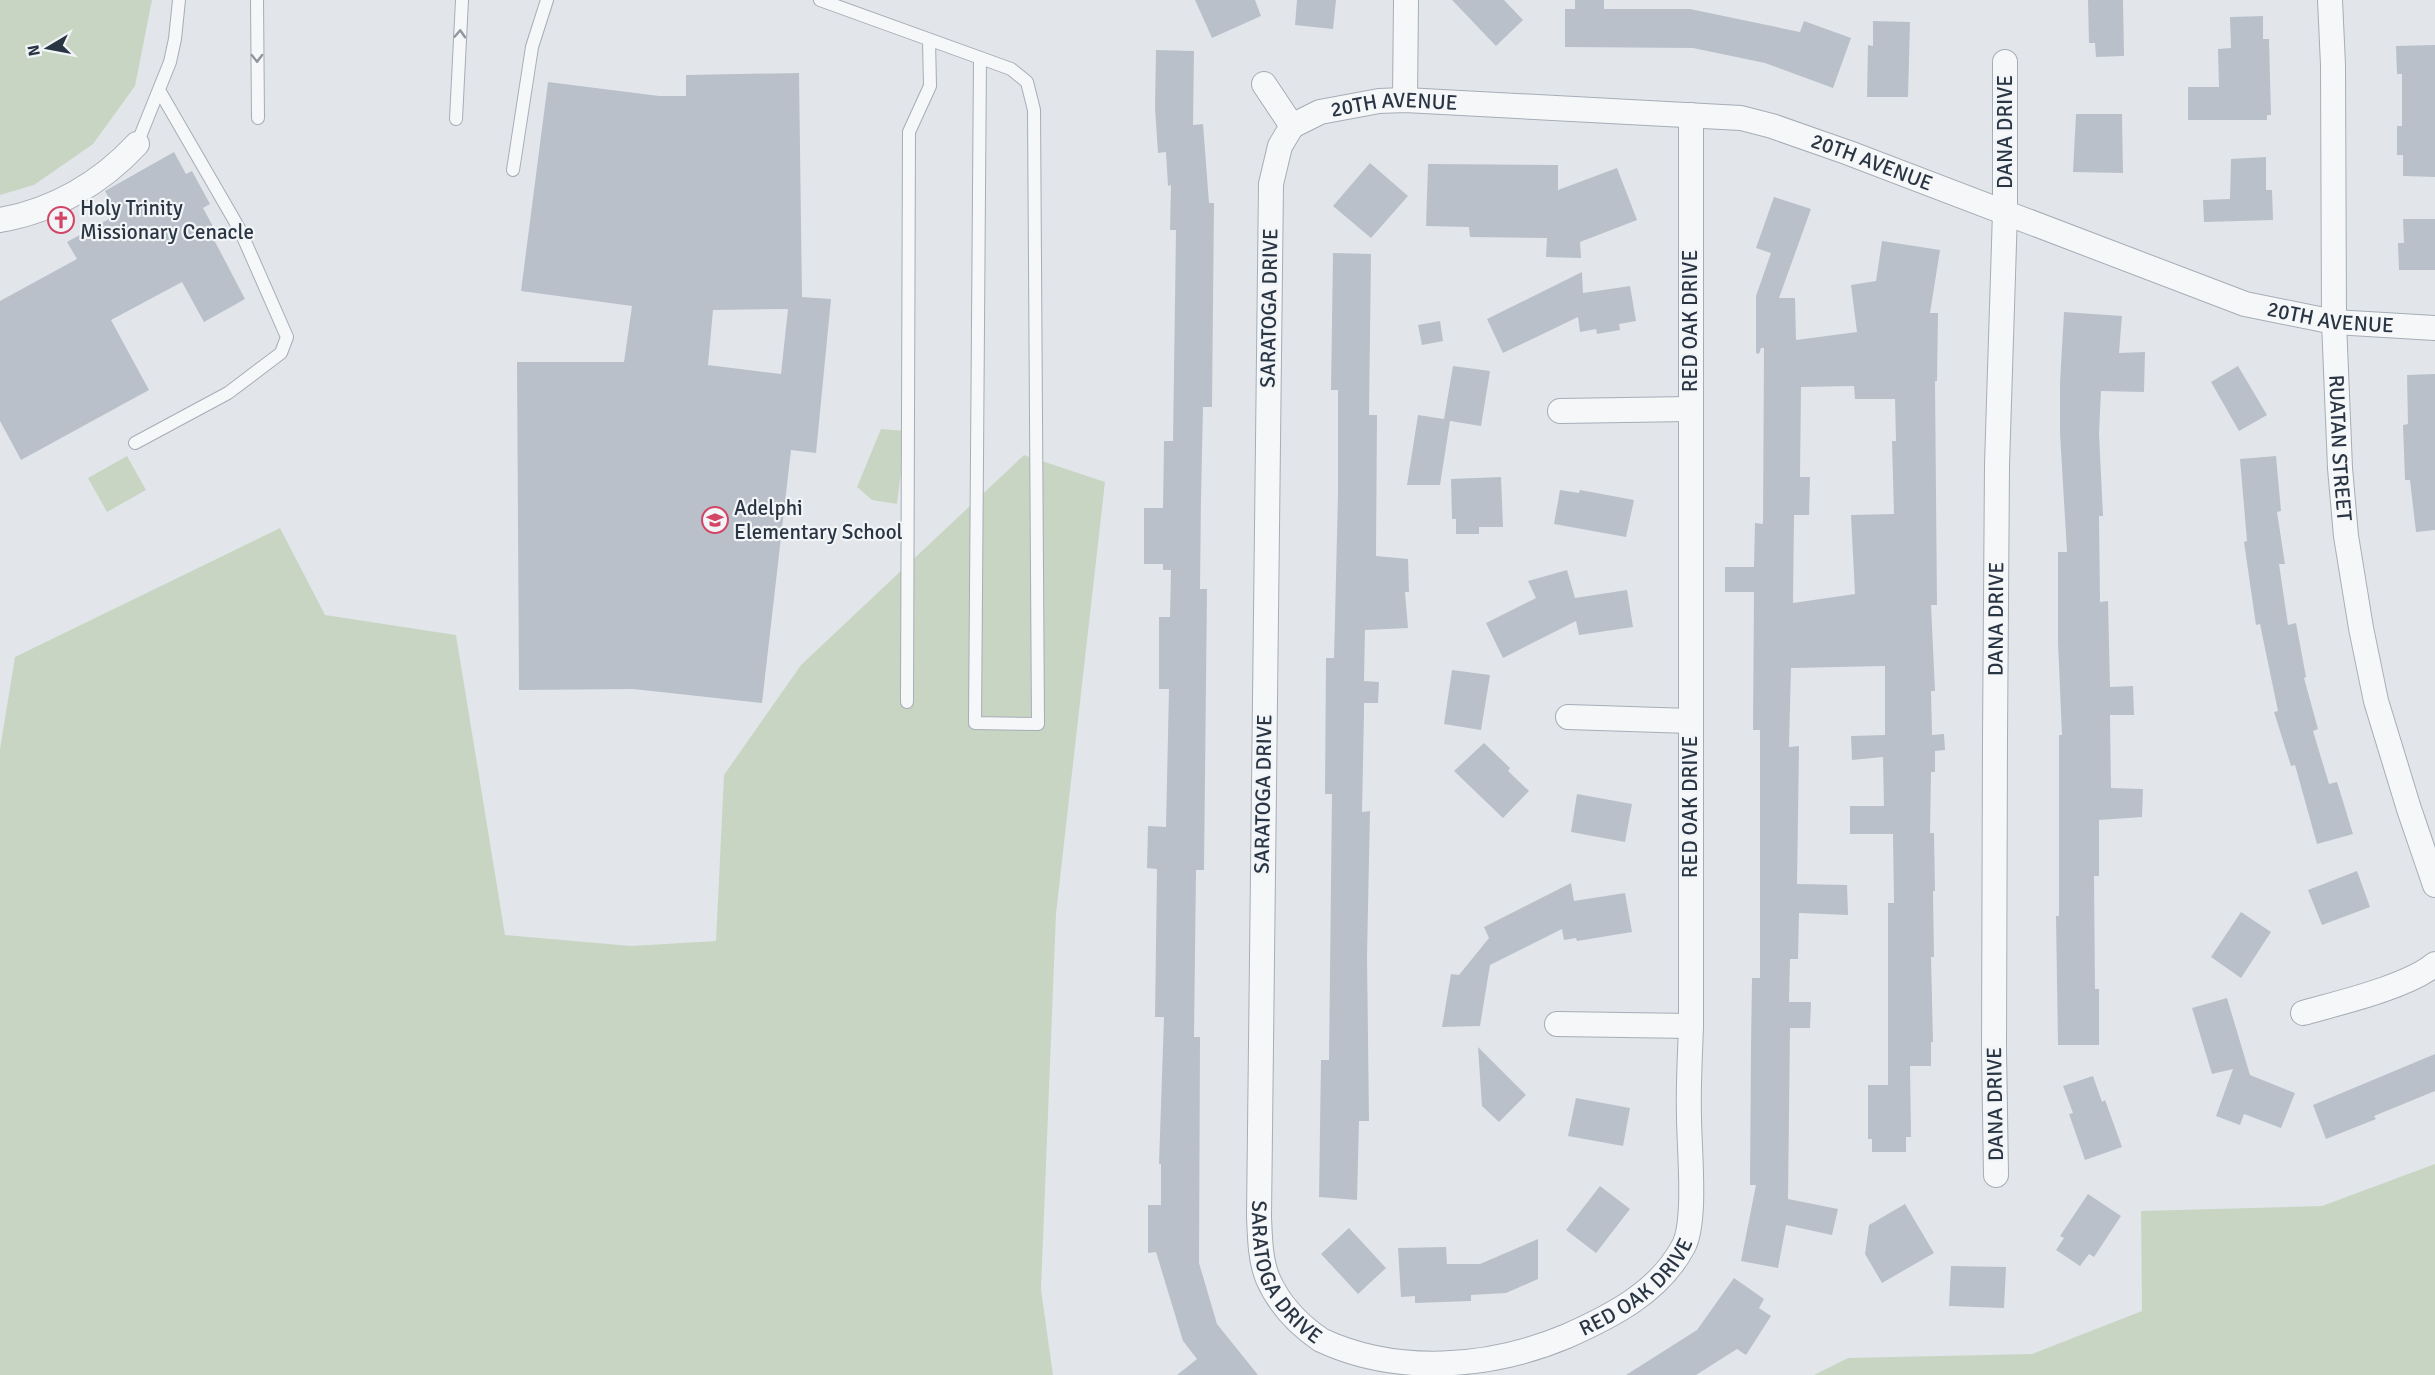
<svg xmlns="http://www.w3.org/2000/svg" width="2435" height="1375" viewBox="0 0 2435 1375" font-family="Signika,sans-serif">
<rect width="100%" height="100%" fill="#e2e6eb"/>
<path fill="#c9d5c3" d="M 0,0 L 152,0 L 135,86 L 93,144 L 34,185 L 0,195 Z
M 881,429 L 906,431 L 897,504 L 872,500 L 857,487 Z
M 1024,455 L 1105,482 L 1056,914 L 1041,1290 L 1053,1375 L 0,1375 L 0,749 L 15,657 L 280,528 L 325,615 L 456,635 L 505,935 L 631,946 L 716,941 L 724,775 L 801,665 Z
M 127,456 L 146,490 L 107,512 L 88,478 Z
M 2435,1164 L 2435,1375 L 1814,1375 L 1848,1358 L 2032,1354 L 2142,1311 L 2141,1211 L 2322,1206 Z"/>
<path fill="#b9c0c9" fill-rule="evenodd" d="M 1195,0 L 1255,0 L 1261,16 L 1212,38 Z
M 1297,0 L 1336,0 L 1333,29 L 1295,25 Z
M 1452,0 L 1504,0 L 1523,20 L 1496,46 Z
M 1575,0 L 1604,0 L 1604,9 L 1690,9 L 1800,32 L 1804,21 L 1851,38 L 1833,88 L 1765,63 L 1693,48 L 1565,47 L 1565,9 L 1575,9 Z
M 2088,0 L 2123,0 L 2124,56 L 2096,57 L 2095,43 L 2089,43 Z
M 2263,16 L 2263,39 L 2269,39 L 2271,115 L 2267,115 L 2267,120 L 2188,120 L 2188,87 L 2219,87 L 2218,49 L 2231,48 L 2230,17 Z
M 1873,21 L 1910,22 L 1908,97 L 1867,97 L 1868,45 L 1873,46 Z
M 2435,45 L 2435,177 L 2403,176 L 2403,155 L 2397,155 L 2397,126 L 2402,126 L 2402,74 L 2397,74 L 2396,46 Z
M 1156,50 L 1194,51 L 1193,125 L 1203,124 L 1209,203 L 1214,203 L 1212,407 L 1203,407 L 1201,497 L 1200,589 L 1207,589 L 1204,870 L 1196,870 L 1194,1037 L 1200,1037 L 1199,1263 L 1217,1324 L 1258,1375 L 1177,1375 L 1197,1359 L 1183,1341 L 1156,1252 L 1148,1253 L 1148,1205 L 1161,1205 L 1161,1164 L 1159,1164 L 1164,1017 L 1155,1017 L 1157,869 L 1147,868 L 1148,826 L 1166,827 L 1169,689 L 1159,689 L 1159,617 L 1170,617 L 1171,570 L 1163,570 L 1163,564 L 1144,564 L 1144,508 L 1163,508 L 1164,441 L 1173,441 L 1176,230 L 1170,230 L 1171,185 L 1168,186 L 1166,152 L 1158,153 L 1155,108 Z
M 799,73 L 802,297 L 831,299 L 816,453 L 791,450 L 762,703 L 633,689 L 519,690 L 517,362 L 624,362 L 632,306 L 521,291 L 548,82 L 659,96 L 686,96 L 686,75 ZM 788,309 L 781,374 L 708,365 L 713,310 Z
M 2076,114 L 2122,114 L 2123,173 L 2073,172 Z
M 174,152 L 186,174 L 192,171 L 210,204 L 203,208 L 215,230 L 210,232 L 245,299 L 204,322 L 182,282 L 111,320 L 149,390 L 21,460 L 0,421 L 0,301 L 77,259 L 67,242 L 118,214 L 105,191 Z
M 2266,157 L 2266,190 L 2272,190 L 2273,220 L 2204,222 L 2203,200 L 2230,199 L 2231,159 Z
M 1370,163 L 1408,196 L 1371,238 L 1333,206 Z
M 1428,164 L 1558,165 L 1558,190 L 1617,168 L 1637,220 L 1580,242 L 1581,258 L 1546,257 L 1547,238 L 1470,237 L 1469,227 L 1426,226 Z
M 1774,197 L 1811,209 L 1779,298 L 1795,298 L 1796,340 L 1857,332 L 1851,285 L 1876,281 L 1882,241 L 1940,250 L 1930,313 L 1938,313 L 1937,381 L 1935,381 L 1937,605 L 1931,605 L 1935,691 L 1931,691 L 1932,735 L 1944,734 L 1945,750 L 1935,751 L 1935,772 L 1931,772 L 1930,833 L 1934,833 L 1935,891 L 1933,891 L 1934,957 L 1931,957 L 1933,1042 L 1931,1042 L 1931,1066 L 1910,1066 L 1911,1137 L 1906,1137 L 1906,1152 L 1872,1152 L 1872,1139 L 1868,1139 L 1868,1085 L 1888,1085 L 1888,903 L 1894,903 L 1893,834 L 1850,834 L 1850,806 L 1884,806 L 1883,757 L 1852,760 L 1851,736 L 1885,735 L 1885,666 L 1791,668 L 1789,747 L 1799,746 L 1797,884 L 1847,885 L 1848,915 L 1799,913 L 1798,959 L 1790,959 L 1789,1002 L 1811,1002 L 1810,1028 L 1790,1028 L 1788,1199 L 1838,1209 L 1832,1235 L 1786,1225 L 1778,1268 L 1741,1261 L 1756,1185 L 1750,1185 L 1751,1046 L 1752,978 L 1760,978 L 1760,730 L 1753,730 L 1754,592 L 1725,592 L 1725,567 L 1754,567 L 1755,523 L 1763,524 L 1764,348 L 1761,348 L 1759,354 L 1756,353 L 1756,296 L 1771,253 L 1756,248 ZM 1854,386 L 1855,399 L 1895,399 L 1896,441 L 1892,441 L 1894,514 L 1851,515 L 1855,594 L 1793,603 L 1794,515 L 1809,515 L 1810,477 L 1800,477 L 1801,387 Z
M 2403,219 L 2435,219 L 2435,270 L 2399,270 L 2398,243 L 2404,243 Z
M 1333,253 L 1371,254 L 1369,415 L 1377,415 L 1376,556 L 1408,559 L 1409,592 L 1405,592 L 1408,628 L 1365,630 L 1364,681 L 1379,682 L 1378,703 L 1364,703 L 1364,714 L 1362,812 L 1370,811 L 1367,956 L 1369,1121 L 1359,1121 L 1357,1200 L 1319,1197 L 1321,1060 L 1329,1060 L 1332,794 L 1325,794 L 1326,658 L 1334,658 L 1338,494 L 1338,390 L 1331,390 Z
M 1582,272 L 1583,293 L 1630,286 L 1636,321 L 1619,324 L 1620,330 L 1597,334 L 1596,329 L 1580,332 L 1578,317 L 1503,353 L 1487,319 Z
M 2064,312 L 2122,316 L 2119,353 L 2145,352 L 2144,392 L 2101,391 L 2099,434 L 2103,516 L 2099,516 L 2100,602 L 2108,601 L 2110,687 L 2133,686 L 2134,715 L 2110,715 L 2111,788 L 2143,789 L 2142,817 L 2099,820 L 2099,876 L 2094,876 L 2095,989 L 2099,989 L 2099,1045 L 2058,1045 L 2056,916 L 2059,916 L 2059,735 L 2062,735 L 2058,643 L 2058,552 L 2067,552 L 2060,433 L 2060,383 Z
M 1440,321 L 1443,341 L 1422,345 L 1418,325 Z
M 1453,366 L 1490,371 L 1481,426 L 1450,421 L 1440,485 L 1407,485 L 1418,415 L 1444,419 Z
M 2238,366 L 2267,415 L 2239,431 L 2211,382 Z
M 2435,374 L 2435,530 L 2416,532 L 2410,480 L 2405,480 L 2403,425 L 2408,424 L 2407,375 Z
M 2276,456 L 2281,511 L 2277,512 L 2285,564 L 2279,564 L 2288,625 L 2296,623 L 2306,677 L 2304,678 L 2318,729 L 2313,731 L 2329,784 L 2337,782 L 2353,834 L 2317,844 L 2295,765 L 2291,766 L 2274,712 L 2278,711 L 2260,624 L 2256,625 L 2244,542 L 2247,541 L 2240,459 Z
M 1501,477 L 1503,527 L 1479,527 L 1479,534 L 1456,534 L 1456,519 L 1452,519 L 1451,479 Z
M 1560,490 L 1579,493 L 1580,490 L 1634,500 L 1626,537 L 1554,524 Z
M 1567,570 L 1575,598 L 1627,590 L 1633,627 L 1579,635 L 1576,621 L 1503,658 L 1486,623 L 1536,598 L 1528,581 Z
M 1452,670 L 1490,675 L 1481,730 L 1444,724 Z
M 1484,743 L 1510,768 L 1508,771 L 1529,791 L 1503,818 L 1454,771 Z
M 1577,794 L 1632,804 L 1625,842 L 1571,832 Z
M 2357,871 L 2370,907 L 2322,925 L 2308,890 Z
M 1571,883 L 1574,901 L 1625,893 L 1632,932 L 1577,941 L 1576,938 L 1564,940 L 1562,929 L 1490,965 L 1480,1026 L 1442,1027 L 1451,974 L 1459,975 L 1489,938 L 1484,927 Z
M 2241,912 L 2271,932 L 2241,978 L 2211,957 Z
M 2227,998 L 2250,1075 L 2295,1093 L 2281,1128 L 2244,1114 L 2240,1125 L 2216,1116 L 2233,1069 L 2212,1074 L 2192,1008 Z
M 1478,1047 L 1526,1095 L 1499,1122 L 1482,1106 Z
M 2435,1054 L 2435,1091 L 2374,1116 L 2376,1119 L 2326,1139 L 2313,1105 Z
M 2093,1076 L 2102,1102 L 2105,1100 L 2122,1147 L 2085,1160 L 2069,1114 L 2073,1113 L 2063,1086 Z
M 1576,1098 L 1630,1108 L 1623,1146 L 1568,1136 Z
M 1600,1186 L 1630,1209 L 1596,1253 L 1566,1230 Z
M 2088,1194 L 2121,1216 L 2094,1257 L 2089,1254 L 2080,1266 L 2056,1250 L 2064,1238 L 2060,1236 Z
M 1905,1204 L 1934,1253 L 1882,1283 L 1865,1254 L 1869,1225 Z
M 1349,1228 L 1386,1268 L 1358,1294 L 1321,1254 Z
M 1538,1239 L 1538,1279 L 1506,1293 L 1471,1295 L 1471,1301 L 1415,1303 L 1415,1296 L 1401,1297 L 1398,1248 L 1446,1247 L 1447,1264 L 1480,1264 Z
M 1951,1266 L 2006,1267 L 2004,1308 L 1949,1306 Z
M 1734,1278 L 1764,1299 L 1759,1308 L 1771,1316 L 1746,1355 L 1737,1349 L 1696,1375 L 1626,1375 L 1697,1330 Z"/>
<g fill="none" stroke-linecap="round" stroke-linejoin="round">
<defs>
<path id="service" d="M 257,0 L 258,118
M 820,0 L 1011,69 L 1027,82 L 1034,110 L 1038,724 L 975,723 L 980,58
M 456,119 L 462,0
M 137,144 L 170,62 L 175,39 L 179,0
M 513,170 L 532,47 L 547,0
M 135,443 L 228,393 L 281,353 L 287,337 L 240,230 L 159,90
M 907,702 L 909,132 L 930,86 L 929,40"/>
<g id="minor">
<path id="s1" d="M 2330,0 L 2333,65 L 2334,322 L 2340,468 L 2346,536 L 2361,628 L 2376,701 L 2409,809 L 2435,885"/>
<path id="s2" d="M 1264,84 L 1292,126 L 1280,146 L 1271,184 L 1259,1217 C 1260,1237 1260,1260 1268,1279 C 1279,1304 1299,1325 1321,1340 C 1396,1375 1489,1369 1567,1336 C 1612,1316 1659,1292 1683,1247 C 1697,1223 1689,1147 1689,1117 C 1688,1087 1690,1056 1691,1026 L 1691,115"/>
<path d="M 1405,100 L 1406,0"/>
<path id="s3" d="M 1292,126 L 1320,112 L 1379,101 L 1405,100 L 1741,118 L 1772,126 L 1849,153 L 2245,304 L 2334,322 L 2435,328"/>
<path d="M 0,220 C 53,211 101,183 137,144"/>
<path d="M 1560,411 L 1690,409"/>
<path d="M 1568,717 L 1690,721"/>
<path d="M 2303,1013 C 2338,1003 2408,987 2435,964"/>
<path d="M 1557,1024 L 1691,1026"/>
<path id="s4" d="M 1996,1175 L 1994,1050 L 1995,737 L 1997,465 L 2005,212 L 2005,62"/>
</g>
</defs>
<use href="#service" stroke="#a7adb6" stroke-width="14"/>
<use href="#minor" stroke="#a7adb6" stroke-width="26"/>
<use href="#service" stroke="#f5f7f9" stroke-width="12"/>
<use href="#minor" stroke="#f5f7f9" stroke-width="24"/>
</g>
<defs><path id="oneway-chevron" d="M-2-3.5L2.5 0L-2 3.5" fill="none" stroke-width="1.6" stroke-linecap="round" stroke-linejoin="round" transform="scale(1.5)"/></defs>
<g stroke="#90969e">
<use href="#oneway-chevron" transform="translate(460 34) rotate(-87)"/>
<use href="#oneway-chevron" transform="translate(257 58) rotate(89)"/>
</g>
<defs>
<symbol id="church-ring" viewBox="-11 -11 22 22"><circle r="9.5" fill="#f2f5f8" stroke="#d34564" stroke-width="1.5"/><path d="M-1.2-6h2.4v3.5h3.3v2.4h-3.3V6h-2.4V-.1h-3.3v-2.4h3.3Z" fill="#d34564"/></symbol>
<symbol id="school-ring" viewBox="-11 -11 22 22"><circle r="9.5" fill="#f2f5f8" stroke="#d34564" stroke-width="1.5"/><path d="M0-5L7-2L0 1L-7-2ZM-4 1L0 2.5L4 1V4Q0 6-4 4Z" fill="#d34564"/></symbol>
</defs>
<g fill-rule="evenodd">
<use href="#church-ring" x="46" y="205" width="30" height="30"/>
<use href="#school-ring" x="700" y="505" width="30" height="30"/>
</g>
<g text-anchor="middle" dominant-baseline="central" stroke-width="4.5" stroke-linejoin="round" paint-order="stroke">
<g font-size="21" fill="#2a3544" stroke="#f2f5f8">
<text stroke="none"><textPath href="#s3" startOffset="106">20TH AVENUE</textPath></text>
<text transform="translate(2005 132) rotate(-90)">DANA DRIVE</text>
<text stroke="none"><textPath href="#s3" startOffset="592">20TH AVENUE</textPath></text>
<text transform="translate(1269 308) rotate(-89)">SARATOGA DRIVE</text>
<text stroke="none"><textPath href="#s3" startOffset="1078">20TH AVENUE</textPath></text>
<text transform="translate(1690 321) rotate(-90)">RED OAK DRIVE</text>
<text stroke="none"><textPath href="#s1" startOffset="448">RUATAN STREET</textPath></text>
<text stroke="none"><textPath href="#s4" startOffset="556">DANA DRIVE</textPath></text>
<text transform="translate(1263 794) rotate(-89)">SARATOGA DRIVE</text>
<text transform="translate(1690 807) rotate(-90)">RED OAK DRIVE</text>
<text transform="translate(1995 1104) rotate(-91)">DANA DRIVE</text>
<text stroke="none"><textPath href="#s2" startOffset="1209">SARATOGA DRIVE</textPath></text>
<text stroke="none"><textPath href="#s2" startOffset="1630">RED OAK DRIVE</textPath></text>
</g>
<g font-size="21" fill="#2a3544" stroke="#f2f5f8" text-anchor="start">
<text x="80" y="208">Holy Trinity<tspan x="80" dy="24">Missionary Cenacle</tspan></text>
<text x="734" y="508">Adelphi<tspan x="734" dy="24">Elementary School</tspan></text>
</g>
</g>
<g transform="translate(48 48) rotate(260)" stroke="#f2f5f8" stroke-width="4.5" paint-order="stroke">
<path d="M0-4.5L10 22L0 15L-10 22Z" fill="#2a3544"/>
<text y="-9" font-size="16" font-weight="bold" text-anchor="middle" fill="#2a3544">N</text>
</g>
</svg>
